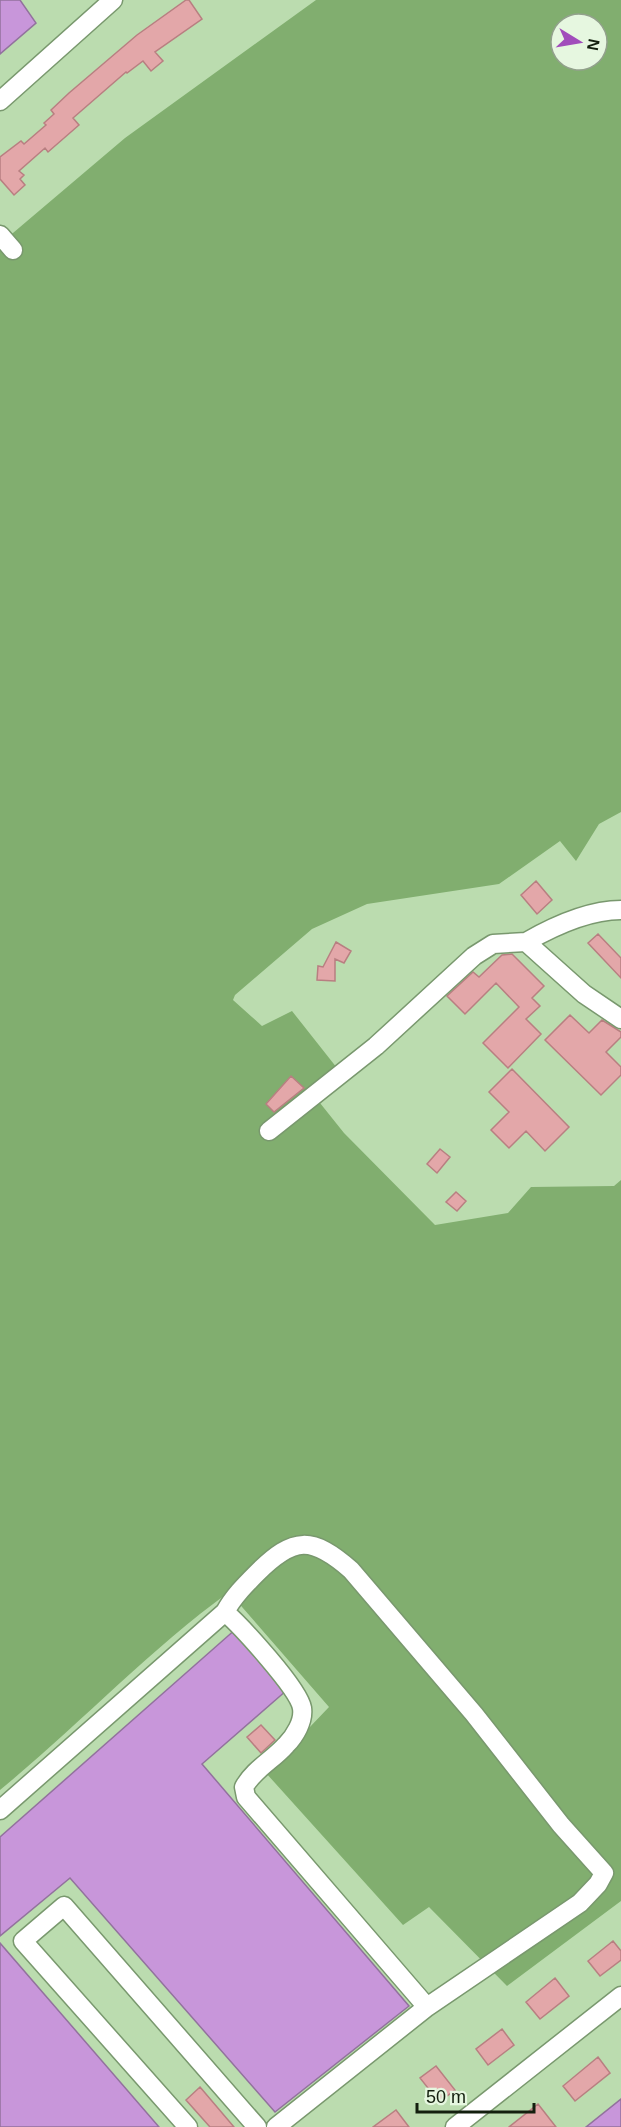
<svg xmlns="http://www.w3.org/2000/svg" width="621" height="2127" viewBox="0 0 621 2127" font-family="Helvetica,sans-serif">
<rect width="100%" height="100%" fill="#bbdcaf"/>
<path fill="#81ae6f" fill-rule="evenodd" d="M 316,0 L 621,0 L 621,812 L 599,824 L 576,861 L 560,841 L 499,884 L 367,904 L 312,929 L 235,995 L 233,1000 L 262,1026 L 292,1011 L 337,1068 L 320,1103 L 344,1133 L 435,1225 L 508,1213 L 531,1187 L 614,1186 L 621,1180 L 621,1901 L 507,1986 L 429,1907 L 403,1925 L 266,1773 L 329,1707 L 229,1592 C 148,1651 78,1726 0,1790 L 0,244 L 125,138 ZM 561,24 L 597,24 L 597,60 L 561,60 Z"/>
<path fill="#c896da" stroke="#92729d" stroke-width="1.5" d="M 0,0 L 20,0 L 36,23 L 0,54 Z
M 237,1628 L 287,1690 L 202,1764 L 409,2006 L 275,2112 L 70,1878 L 0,1936 L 0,1837 Z
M 0,1943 L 159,2127 L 0,2127 Z
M 621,2099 L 621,2127 L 586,2127 Z"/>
<path fill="#e3a7a9" stroke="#b87f81" stroke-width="1.5" d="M 186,0 L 189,0 L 202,19 L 155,52 L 163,61 L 151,71 L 143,61 L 127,73 L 126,72 L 73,118 L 79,125 L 48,152 L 45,148 L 19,171 L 24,175 L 20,179 L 25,185 L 14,195 L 0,179 L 0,157 L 21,141 L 24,144 L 46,125 L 44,123 L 54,114 L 51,110 L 69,93 L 137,35 Z
M 536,881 L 552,900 L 537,914 L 521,895 Z
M 598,934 L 621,958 L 621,978 L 588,943 Z
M 336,942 L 351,951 L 344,963 L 335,959 L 335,981 L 317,980 L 318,966 L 323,967 Z
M 512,954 L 544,986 L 532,998 L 540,1006 L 526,1019 L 541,1034 L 508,1068 L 483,1043 L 519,1007 L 496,983 L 465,1014 L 447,996 L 473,972 L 479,977 L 502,955 Z
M 570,1015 L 589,1033 L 602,1020 L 621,1032 L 621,1037 L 606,1052 L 621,1067 L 621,1075 L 601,1095 L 545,1040 Z
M 512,1069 L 569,1127 L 545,1151 L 526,1131 L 509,1148 L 491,1130 L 509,1112 L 489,1092 Z
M 291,1076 L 304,1088 L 274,1112 L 266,1104 Z
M 440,1149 L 450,1157 L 437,1173 L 427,1164 Z
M 456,1192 L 466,1201 L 457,1211 L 446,1202 Z
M 261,1725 L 275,1740 L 261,1753 L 247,1737 Z
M 613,1941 L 621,1951 L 621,1960 L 600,1976 L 588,1961 Z
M 555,1978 L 569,1996 L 540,2019 L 526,2002 Z
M 502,2029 L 514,2045 L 488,2065 L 476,2049 Z
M 598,2057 L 610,2073 L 575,2101 L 563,2086 Z
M 436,2066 L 455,2090 L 439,2102 L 420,2078 Z
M 200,2087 L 234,2127 L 210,2127 L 186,2100 Z
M 538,2104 L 556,2127 L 509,2127 Z
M 396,2110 L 409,2127 L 373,2127 Z"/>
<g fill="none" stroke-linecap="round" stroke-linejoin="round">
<defs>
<path id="minor" d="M 0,101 L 113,0
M 0,235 L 13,250
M 621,910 C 589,910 554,926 526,942 L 584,994 L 621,1019
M 269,1131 L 376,1046 L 474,956 L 493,944 L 526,942
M 225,1612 C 241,1626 299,1689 302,1708 C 304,1721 295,1736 286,1745 C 273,1760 254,1769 244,1787 L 246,1797 L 427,2007
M 0,1810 L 225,1612 C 233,1597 245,1585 257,1573 C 294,1536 312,1536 351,1570 L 474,1714 L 561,1825 L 604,1873 L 598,1884 L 580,1903 L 427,2007 L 276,2127
M 188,2127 L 23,1941 L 64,1906 L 257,2127
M 455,2127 L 621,1996"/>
</defs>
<use href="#minor" stroke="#79986e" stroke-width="21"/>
<use href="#minor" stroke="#fff" stroke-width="18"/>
</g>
<g transform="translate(579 42) rotate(101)"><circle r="28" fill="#e6f7e0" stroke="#92a18c" stroke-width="1.5"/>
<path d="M0-4.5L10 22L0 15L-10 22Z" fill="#a14dbb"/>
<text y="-9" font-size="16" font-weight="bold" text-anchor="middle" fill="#131f0e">N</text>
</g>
<path d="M417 2103v9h117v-9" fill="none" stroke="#131f0e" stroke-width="3"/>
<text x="426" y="2103" font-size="18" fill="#131f0e" stroke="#e6f7e0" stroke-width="4.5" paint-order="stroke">50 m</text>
</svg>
